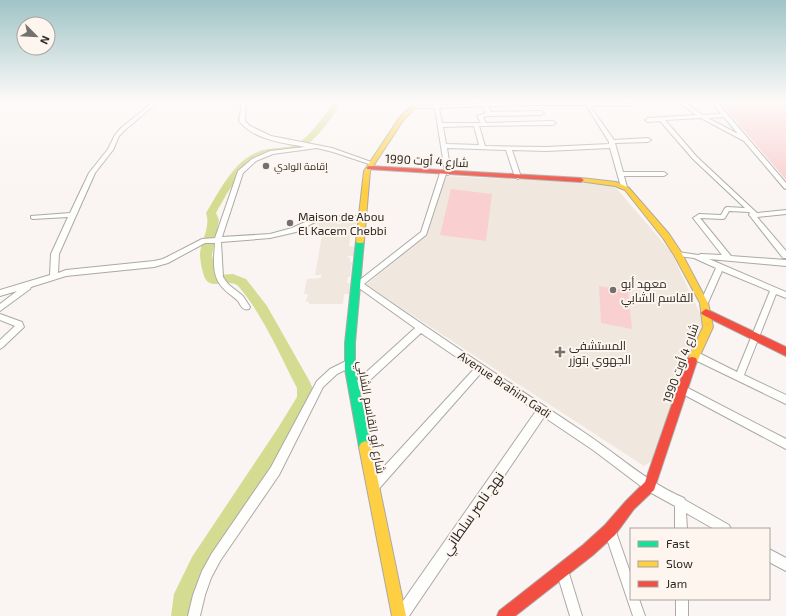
<svg xmlns="http://www.w3.org/2000/svg" width="786" height="616" viewBox="0 0 786 616" font-family="'Exo 2',Cairo,sans-serif">
<rect width="100%" height="100%" fill="#faf5f2"/>
<path fill="#f0e7de" d="M 446,176 L 608,184 L 617,189 L 671,252 L 704,322 L 684,359 L 670,429 L 659,456 L 644,466 L 366,285 L 427,234 Z
M 318,220 L 337,220 L 337,224 L 341,224 L 341,221 L 356,221 L 356,224 L 352,225 L 349,246 L 355,247 L 354,256 L 348,256 L 347,257 L 350,258 L 350,262 L 352,262 L 350,277 L 348,277 L 347,283 L 350,283 L 349,294 L 344,294 L 343,304 L 309,304 L 309,302 L 306,302 L 308,294 L 304,294 L 307,279 L 321,278 L 322,275 L 315,275 L 323,230 L 316,230 Z"/>
<path fill="#f9d0cf" d="M 720,102 L 786,102 L 786,180 Z
M 451,189 L 492,194 L 486,241 L 440,235 Z
M 599,286 L 628,291 L 632,329 L 601,323 Z"/>
<g fill="none" stroke-linecap="round" stroke-linejoin="round">
<path fill="#d4dc92" fill-rule="evenodd" d="M 334,102 L 342,102 C 332,117 319,137 304,147 C 294,154 282,150 271,153 C 243,159 229,191 216,213 L 219,220 L 212,255 L 216,274 L 217,275 L 233,274 L 246,279 L 267,306 L 310,382 L 312,387 L 312,398 L 309,403 L 290,438 L 206,571 L 194,595 L 191,616 L 171,616 L 174,594 L 192,557 L 278,428 L 297,397 L 297,388 C 280,355 263,315 239,287 C 230,276 210,293 204,276 C 202,270 200,260 200,254 C 201,240 211,227 206,213 C 219,192 231,166 253,154 C 266,147 278,149 292,146 C 306,143 325,114 334,102 Z"/>
<defs>
<path id="street" d="M 153,102 L 158,102 L 125,130 L 119,136 L 113,150 L 95,173 L 59,254 L 58,273 L 66,270 L 154,261 L 163,259 L 202,239 L 215,238 L 238,171 L 252,159 L 270,151 L 305,147 C 283,143 254,140 239,121 L 242,102 L 246,102 L 245,121 L 250,126 L 271,136 L 332,148 L 374,163 L 369,164 L 333,152 L 317,148 L 273,154 L 256,161 L 243,173 L 222,237 L 270,234 L 292,228 L 316,217 L 362,216 L 365,218 L 362,220 L 317,221 L 296,232 L 270,238 L 221,242 L 223,277 L 228,284 L 243,296 L 250,307 L 249,309 C 242,311 241,305 238,301 C 233,296 227,293 223,288 C 211,276 214,258 215,243 L 205,243 L 168,263 L 154,267 L 66,276 L 31,287 L 30,289 L 0,311 L 0,304 L 17,291 L 0,296 L 0,290 L 50,275 L 51,254 L 68,217 L 33,219 L 31,218 L 31,216 L 70,213 L 89,173 L 108,149 L 115,135 L 121,128 Z
M 434,102 L 438,102 L 439,105 L 482,104 L 482,102 L 487,102 L 487,103 L 588,102 L 630,104 L 630,105 L 628,106 L 590,106 L 614,140 L 648,138 L 651,140 L 648,142 L 615,143 L 623,172 L 664,172 L 667,174 L 664,176 L 624,176 L 627,187 L 624,189 L 621,187 L 610,148 L 546,151 L 512,150 L 521,177 L 518,179 L 515,177 L 506,150 L 447,148 L 451,173 L 448,175 L 446,174 L 426,235 L 364,284 C 437,335 511,384 585,433 C 618,455 648,483 684,498 L 685,500 L 729,525 L 731,529 L 714,529 L 686,513 L 687,529 L 675,529 L 675,506 L 646,490 L 593,450 L 544,417 L 409,616 L 395,616 L 396,611 L 536,411 L 481,373 L 377,491 L 373,492 L 369,491 L 368,487 L 369,483 L 474,369 L 421,333 L 357,392 L 354,393 L 351,392 L 349,389 L 351,386 L 415,328 L 359,288 L 356,289 L 352,286 L 421,232 L 440,173 L 445,172 L 435,108 L 414,108 L 412,107 L 414,106 L 434,105 ZM 518,105 L 586,105 L 609,142 L 609,144 L 546,147 L 485,146 L 479,126 L 553,125 L 556,123 L 553,121 L 486,123 L 483,117 L 489,116 L 541,115 L 544,113 L 541,111 L 491,112 L 488,106 ZM 483,106 L 486,113 L 477,116 L 481,123 L 442,123 L 439,108 ZM 474,126 L 479,145 L 446,144 L 443,127 Z
M 678,102 L 684,102 L 703,115 L 721,114 L 712,102 L 717,102 L 786,183 L 786,189 L 784,188 L 744,141 L 701,118 L 665,120 L 697,157 L 757,213 L 786,210 L 786,214 L 757,217 L 786,251 L 786,258 L 783,258 L 750,216 L 749,215 L 750,213 L 749,212 L 729,211 L 725,218 L 723,219 L 700,218 L 731,256 L 786,260 L 786,266 L 709,259 L 786,292 L 786,298 L 776,294 L 744,375 L 786,395 L 786,404 L 691,358 L 690,355 L 691,352 L 694,351 L 697,352 L 737,372 L 770,291 L 722,271 L 707,305 L 701,305 L 700,303 L 716,268 L 694,258 L 678,256 L 674,254 L 678,252 L 698,255 L 701,254 L 722,255 L 693,218 L 699,214 L 721,215 L 725,208 L 727,207 L 745,208 L 693,159 L 660,121 L 648,122 L 645,120 L 648,118 L 696,115 ZM 724,117 L 738,134 L 708,118 Z
M 0,314 L 22,322 L 24,327 L 3,347 L 0,349 L 0,340 L 15,326 L 0,320 Z
M 350,359 L 353,360 L 354,363 L 353,366 L 337,374 L 323,387 L 279,475 L 220,561 L 211,578 L 205,595 L 200,616 L 188,616 L 193,595 L 202,571 L 212,553 L 271,467 L 317,381 L 330,369 Z
M 682,385 L 786,439 L 786,449 L 679,392 L 677,389 L 679,386 Z
M 610,524 L 614,526 L 631,575 L 631,599 L 639,599 L 645,616 L 633,616 L 604,530 L 606,526 Z
M 769,549 L 786,558 L 786,571 L 769,562 Z
M 562,564 L 566,566 L 568,570 L 582,616 L 570,616 L 556,570 L 558,566 Z
M 676,599 L 688,599 L 688,616 L 676,616 Z"/>
<path id="fast" d="M 360,238 L 364,241 L 355,343 L 355,369 L 371,447 L 369,451 L 365,453 L 361,451 L 359,447 L 345,369 L 345,343 L 356,241 Z"/>
<path id="slow" d="M 415,102 L 421,102 L 404,119 L 370,171 L 364,241 L 363,243 L 357,243 L 356,241 L 364,171 L 400,117 Z
M 581,178 L 616,182 L 629,188 L 669,234 L 681,252 L 708,303 L 713,327 L 696,364 L 692,365 L 688,364 L 687,361 L 703,327 L 700,303 L 674,255 L 663,238 L 625,190 L 615,186 L 579,181 L 578,180 Z
M 365,441 L 369,443 L 371,447 L 406,616 L 392,616 L 359,447 L 361,443 Z"/>
<path id="jam" d="M 369,166 L 581,178 L 584,180 L 581,182 L 367,169 L 367,167 Z
M 706,309 L 786,347 L 786,356 L 703,315 L 701,313 L 703,311 Z
M 692,357 L 696,358 L 697,361 L 654,490 L 634,509 L 615,535 L 593,555 L 515,616 L 497,616 L 499,611 L 583,545 L 605,525 L 626,501 L 645,482 L 687,361 L 688,358 Z"/>
</defs>
<use href="#street" stroke="#aca9a6" stroke-width="2"/>
<use href="#fast" stroke="#aca9a6" stroke-width="2"/>
<use href="#slow" stroke="#aca9a6" stroke-width="2"/>
<use href="#jam" stroke="#aca9a6" stroke-width="2"/>
<use href="#street" fill="#fefefd" fill-rule="evenodd"/>
<use href="#fast" fill="#16e098" fill-rule="evenodd"/>
<use href="#slow" fill="#ffcf43" fill-rule="evenodd"/>
<use href="#jam" fill="#f24e42" fill-rule="evenodd"/>
</g>
<linearGradient id="sky" x2="0" y2="1"><stop stop-color="#a0c4c6"/><stop offset="0.54" stop-color="#fdfaf9"/><stop offset="1" stop-color="#fdfaf9" stop-opacity="0"/></linearGradient>
<rect width="786" height="188" fill="url(#sky)"/>
<g fill="#74706d" stroke="#fdf5ee" stroke-width="1.5">
<circle cx="266" cy="166" r="4"/>
<circle cx="290" cy="223" r="4"/>
<circle cx="613" cy="290" r="4"/>
<path d="M558 346h4v4h4v4h-4v4h-4v-4h-4v-4h4z"/>
</g>
<g text-anchor="middle" dominant-baseline="central" stroke-width="4" stroke-linejoin="round" paint-order="stroke">
<g font-size="10" fill="#2c2926" stroke="#fdf5ee" text-anchor="start">
<text x="274" y="166">إقامة الوادي</text>
</g>
<g font-size="12" fill="#2c2926" stroke="#fdf5ee">
<text transform="translate(427 160) rotate(3)">شارع 4 أوت 1990</text>
<text transform="translate(680 363) rotate(-70)">شارع 4 أوت 1990</text>
<text transform="translate(505 384) rotate(34)">Avenue Brahim Gadi</text>
<text transform="translate(372 417) rotate(80)">شارع أبو القاسم الشابي</text>
</g>
<g font-size="12" fill="#2c2926" stroke="#fdf5ee" text-anchor="start">
<text x="298" y="216">Maison de Abou<tspan x="298" dy="14">El Kacem Chebbi</tspan></text>
<text x="621" y="283">معهد أبو<tspan x="621" dy="14">القاسم الشابي</tspan></text>
<text x="569" y="345">المستشفى<tspan x="569" dy="14">الجهوي بتوزر</tspan></text>
</g>
<g font-size="14" fill="#2c2926" stroke="#fdf5ee">
<text transform="translate(472 513) rotate(-55)">نهج ناصر سلطاني</text>
</g>
</g>
<rect x="630" y="528" width="140" height="72" fill="#fdf5ee" stroke="#a9a39e"/>
<rect x="638" y="541" width="20" height="6" fill="#16e098" stroke="#a9a39e"/>
<text x="666" y="548" font-size="12" fill="#2c2926">Fast</text>
<rect x="638" y="561" width="20" height="6" fill="#ffcf43" stroke="#a9a39e"/>
<text x="666" y="568" font-size="12" fill="#2c2926">Slow</text>
<rect x="638" y="581" width="20" height="6" fill="#f24e42" stroke="#a9a39e"/>
<text x="666" y="588" font-size="12" fill="#2c2926">Jam</text>
<g transform="translate(36 36) rotate(114)"><circle r="19" fill="#fdf5ee" stroke="#a9a39e"/>
<path d="M0-3L7 15L0 10L-7 15Z" fill="#74706d"/>
<text y="-6" font-size="11" font-weight="bold" text-anchor="middle" fill="#2c2926">N</text>
</g>
</svg>
